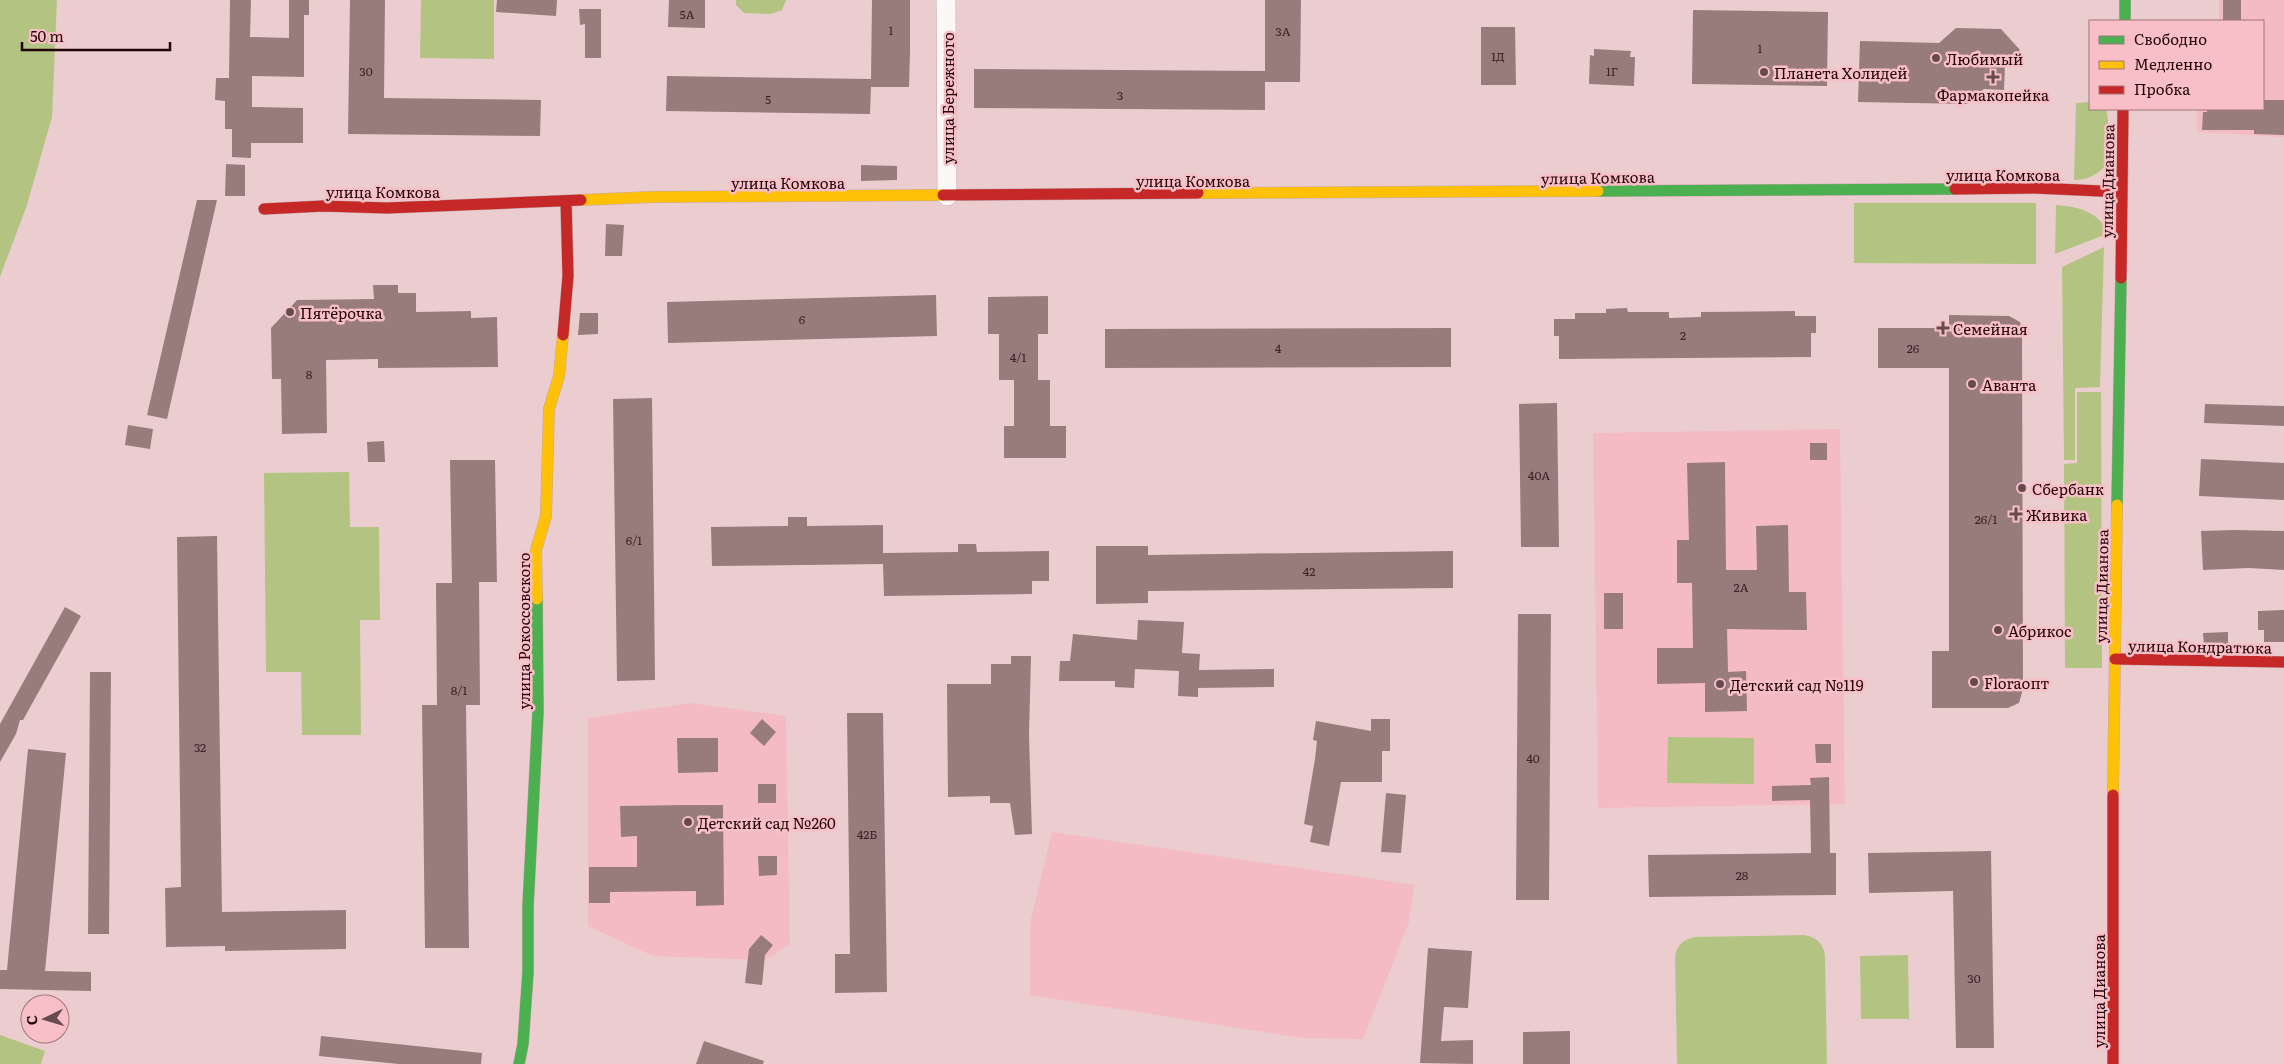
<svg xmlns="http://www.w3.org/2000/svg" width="2284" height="1064" viewBox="0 0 2284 1064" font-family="Literata,serif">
<rect width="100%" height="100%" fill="#ebcdd0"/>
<path fill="#f4bbc2" d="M 2219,0 L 2284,0 L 2284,137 L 2197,132 L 2197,109 L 2263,109 L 2263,21 L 2219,21 Z
M 1840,429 L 1845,804 L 1598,808 L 1593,433 Z
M 691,703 L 786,716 L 790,944 L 765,960 L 653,956 L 588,926 L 588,718 Z
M 1052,832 L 1415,885 L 1409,922 L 1363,1039 L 1302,1038 L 1030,995 L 1030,923 Z"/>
<path fill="#b3c482" d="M 0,0 L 57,0 L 52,117 L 27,205 L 0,277 Z
M 421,0 L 494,0 L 494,59 L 420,58 Z
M 736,0 L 786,0 L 782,10 L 771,14 L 744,13 L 736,5 Z
M 2090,102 L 2090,109 L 2106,109 C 2111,128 2108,149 2104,168 C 2094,176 2087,180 2074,180 L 2076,103 Z
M 1854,203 L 2036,203 L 2036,264 L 1854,263 Z
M 2056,205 C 2076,206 2102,212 2107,234 L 2055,254 Z
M 2104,247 L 2100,387 L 2075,388 L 2075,460 L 2064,460 L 2062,267 Z
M 2077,392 L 2101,392 L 2102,668 L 2065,668 L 2064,464 L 2077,463 Z
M 349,472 L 350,527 L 379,527 L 380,620 L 360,620 L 361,735 L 302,735 L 301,672 L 266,672 L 264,473 Z
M 1668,737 L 1754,738 L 1754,784 L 1667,783 Z
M 1804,935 C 1816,937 1823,943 1825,955 L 1827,1064 L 1677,1064 L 1675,957 C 1677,945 1683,939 1696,937 Z
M 1908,955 L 1909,1019 L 1861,1019 L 1860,956 Z
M 0,1035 L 45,1051 L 41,1064 L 0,1064 Z"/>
<path fill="#987c7c" d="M 230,0 L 251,0 L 250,37 L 289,38 L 289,0 L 309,0 L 309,15 L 304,15 L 304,77 L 252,76 L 252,107 L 303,108 L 303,143 L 251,143 L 251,158 L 232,157 L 232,129 L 225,129 L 225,101 L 215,100 L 216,78 L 229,78 Z
M 350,0 L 385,0 L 384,98 L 541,100 L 540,136 L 348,134 Z
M 497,0 L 557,0 L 556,16 L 496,12 Z
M 669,0 L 705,0 L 705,28 L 668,27 Z
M 872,0 L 910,0 L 910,53 L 909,87 L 871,87 L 870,114 L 666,111 L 667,76 L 871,79 Z
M 1265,0 L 1301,0 L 1300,82 L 1265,82 L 1265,110 L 974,108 L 974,69 L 1265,71 Z
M 2223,0 L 2241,0 L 2241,21 L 2223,21 Z
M 579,9 L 601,9 L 601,58 L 585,58 L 585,24 L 580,25 Z
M 1693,10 L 1828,12 L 1827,86 L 1692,84 Z
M 1481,27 L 1515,27 L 1516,85 L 1481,85 Z
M 1956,28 L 2001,29 L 2020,50 L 2005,66 L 2004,90 L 1984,89 L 1967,104 L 1858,102 L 1860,41 L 1939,43 Z
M 1594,49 L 1631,51 L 1630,57 L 1635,57 L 1634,86 L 1589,84 L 1590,55 L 1594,56 Z
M 2264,100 L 2284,100 L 2284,135 L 2254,134 L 2254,130 L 2202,130 L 2203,112 L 2207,112 L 2207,109 L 2263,109 Z
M 226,164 L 245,165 L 245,196 L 225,196 Z
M 861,165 L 897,166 L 897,180 L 861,181 Z
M 197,200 L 217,200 L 167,419 L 147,415 Z
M 606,224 L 624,225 L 622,256 L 605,256 Z
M 373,285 L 398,285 L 398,293 L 416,293 L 416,312 L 471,311 L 471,318 L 497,317 L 498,367 L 378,368 L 378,359 L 326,360 L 327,433 L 282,434 L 281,379 L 272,379 L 271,328 L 297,300 L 374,299 Z
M 936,295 L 937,336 L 668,343 L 667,302 Z
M 1048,296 L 1048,334 L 1038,334 L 1038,380 L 1050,380 L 1050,426 L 1066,426 L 1066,458 L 1004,458 L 1004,426 L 1014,426 L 1014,380 L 999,380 L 999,334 L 988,334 L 988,297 Z
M 1627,308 L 1628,312 L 1669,312 L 1669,318 L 1701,317 L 1701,312 L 1795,311 L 1795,316 L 1816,316 L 1816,333 L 1811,333 L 1811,357 L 1559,359 L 1559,336 L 1554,336 L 1554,319 L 1575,319 L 1575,313 L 1606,313 L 1606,309 Z
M 580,313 L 598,313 L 598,334 L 578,335 Z
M 1949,315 L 2009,316 L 2020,322 L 2022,331 L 2023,689 L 2019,703 L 2008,708 L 1932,708 L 1932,651 L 1949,651 L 1949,368 L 1878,368 L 1878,328 L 1949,328 Z
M 1451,328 L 1451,367 L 1105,368 L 1105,329 Z
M 652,398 L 655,680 L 617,681 L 613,399 Z
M 1557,403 L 1559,547 L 1521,547 L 1519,404 Z
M 2205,404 L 2284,406 L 2284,426 L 2204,423 Z
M 128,425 L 153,429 L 150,449 L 125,445 Z
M 384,441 L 385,462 L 368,462 L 367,442 Z
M 1810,443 L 1827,443 L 1827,460 L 1810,460 Z
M 2201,459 L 2284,463 L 2284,500 L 2199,496 Z
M 450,460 L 495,460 L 497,582 L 479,582 L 480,705 L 466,705 L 469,948 L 425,948 L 422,705 L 437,705 L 436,583 L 452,583 Z
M 1725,462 L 1726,570 L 1757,570 L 1756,526 L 1788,525 L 1789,592 L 1806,592 L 1807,630 L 1727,629 L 1728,672 L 1746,671 L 1747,711 L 1705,712 L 1705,683 L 1657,684 L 1657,648 L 1693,648 L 1692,583 L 1677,583 L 1677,540 L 1689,540 L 1687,463 Z
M 788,517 L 807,517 L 807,526 L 883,525 L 883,553 L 958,552 L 958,544 L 976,544 L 977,552 L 1049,551 L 1049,581 L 1032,581 L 1032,594 L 884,596 L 883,564 L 712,566 L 711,527 L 788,526 Z
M 2234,530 L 2284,531 L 2284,570 L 2249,568 L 2203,570 L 2201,531 Z
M 217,536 L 222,912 L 346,910 L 346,949 L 225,951 L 225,946 L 166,947 L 165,888 L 181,887 L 177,537 Z
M 1096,546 L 1148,546 L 1148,555 L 1453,551 L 1453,588 L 1148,591 L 1148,603 L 1096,604 Z
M 1604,593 L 1623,593 L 1623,629 L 1604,629 Z
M 65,607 L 81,616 L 23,720 L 20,720 L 16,734 L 0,762 L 0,724 Z
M 2284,610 L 2284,642 L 2264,642 L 2264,630 L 2258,630 L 2258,611 Z
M 1518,614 L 1551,614 L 1549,900 L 1516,900 Z
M 1138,620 L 1184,622 L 1182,653 L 1200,654 L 1199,670 L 1274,669 L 1274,687 L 1198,688 L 1198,697 L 1178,696 L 1179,671 L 1135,669 L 1134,688 L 1115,687 L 1115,681 L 1059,681 L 1060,661 L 1070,661 L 1073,634 L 1137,640 Z
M 2228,632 L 2228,646 L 2204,646 L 2203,633 Z
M 1011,656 L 1031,656 L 1029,735 L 1032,834 L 1015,835 L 1010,803 L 990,803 L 990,796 L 948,797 L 947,684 L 991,684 L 991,664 L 1011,664 Z
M 90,672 L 111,672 L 109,934 L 88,934 Z
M 847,713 L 883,713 L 887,992 L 835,993 L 835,954 L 850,954 Z
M 762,719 L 776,732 L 764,746 L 750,733 Z
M 1371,719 L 1390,719 L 1390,751 L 1382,751 L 1382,782 L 1341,782 L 1329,846 L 1310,842 L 1313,826 L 1304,824 L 1315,759 L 1317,741 L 1313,740 L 1316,721 L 1371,731 Z
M 677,738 L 718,738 L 718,772 L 678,773 Z
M 1815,744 L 1831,744 L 1831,763 L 1816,763 Z
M 28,749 L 66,753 L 45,971 L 91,972 L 91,991 L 0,989 L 0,970 L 7,970 Z
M 1829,777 L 1830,853 L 1836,853 L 1836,895 L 1649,897 L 1648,855 L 1811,853 L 1810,800 L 1772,801 L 1772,786 L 1811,785 L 1810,778 Z
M 758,784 L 776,784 L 776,803 L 758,803 Z
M 1386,793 L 1406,795 L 1401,853 L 1381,852 Z
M 687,805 L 723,805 L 724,905 L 696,906 L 696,891 L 610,892 L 610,903 L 589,903 L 589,867 L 637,867 L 637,836 L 621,837 L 620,806 Z
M 1991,851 L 1994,1048 L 1956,1048 L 1953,891 L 1869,893 L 1868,853 Z
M 758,856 L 777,856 L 777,875 L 759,876 Z
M 761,935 L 773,945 L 765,955 L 762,985 L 745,983 L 749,949 Z
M 1428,948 L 1472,951 L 1468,1008 L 1444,1007 L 1441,1041 L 1473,1040 L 1473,1064 L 1420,1063 Z
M 1570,1031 L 1570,1064 L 1523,1064 L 1523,1032 Z
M 321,1036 L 482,1053 L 481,1064 L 399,1064 L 319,1056 Z
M 704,1041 L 764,1061 L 763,1064 L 696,1064 Z"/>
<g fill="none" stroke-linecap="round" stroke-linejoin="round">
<defs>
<path id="street" d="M 946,0 L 947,196"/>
<path id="fast" d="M 2125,0 L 2125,21
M 1598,191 L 1955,189
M 2117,505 L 2121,278
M 519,1064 L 523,1044 L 528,972 L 528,906 L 538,712 L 537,599"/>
<path id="slow" d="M 1198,193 L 1598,191
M 581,200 L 652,197 L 943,195
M 537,599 L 536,550 L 546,516 L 549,409 L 559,376 L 563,335
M 2113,795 L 2117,505"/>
<path id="jam" d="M 1955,189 L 2035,188 L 2122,192
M 943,195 L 1198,193
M 264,209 L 323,206 L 387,208 L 581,200
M 2121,278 L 2123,109
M 563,335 L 568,276 L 566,201
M 2115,659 L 2284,662
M 2113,795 L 2113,1064"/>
</defs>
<use href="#street" stroke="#c3a5a9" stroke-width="20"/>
<use href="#fast" stroke="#c3a5a9" stroke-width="12"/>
<use href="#slow" stroke="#c3a5a9" stroke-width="12"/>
<use href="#jam" stroke="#c3a5a9" stroke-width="12"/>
<use href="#street" stroke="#fcf8f8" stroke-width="19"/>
<use href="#fast" stroke="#4caf50" stroke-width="11"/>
<use href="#slow" stroke="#ffc107" stroke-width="11"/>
<use href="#jam" stroke="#c62828" stroke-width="11"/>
</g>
<g fill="#674a4f" stroke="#f8c0c6" stroke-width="2">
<circle cx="1936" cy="58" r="5"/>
<circle cx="1764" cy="72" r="5"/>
<path d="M1990.5 69.5h5v5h5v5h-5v5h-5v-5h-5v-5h5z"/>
<circle cx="290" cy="312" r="5"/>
<path d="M1940.5 320.5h5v5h5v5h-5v5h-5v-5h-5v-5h5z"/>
<circle cx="1972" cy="384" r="5"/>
<circle cx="2022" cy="488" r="5"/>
<path d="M2013.5 506.5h5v5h5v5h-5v5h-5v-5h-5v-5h5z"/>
<circle cx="1998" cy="630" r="5"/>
<circle cx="1974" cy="682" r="5"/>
<circle cx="1720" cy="684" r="5"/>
<circle cx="688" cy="822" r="5"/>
</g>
<g text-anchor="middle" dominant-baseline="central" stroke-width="5" stroke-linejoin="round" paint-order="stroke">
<g font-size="12" fill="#3e2126">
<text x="687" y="14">5А</text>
<text x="891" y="30">1</text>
<text x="1283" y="31">3А</text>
<text x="1760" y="48">1</text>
<text x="1498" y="56">1Д</text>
<text x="366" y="71">30</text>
<text x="1612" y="71">1Г</text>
<text x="1120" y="95">3</text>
<text x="768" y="99">5</text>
<text x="802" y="319">6</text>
<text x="1683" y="335">2</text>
<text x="1278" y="348">4</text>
<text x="1913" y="348">26</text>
<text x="1018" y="357">4/1</text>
<text x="309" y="374">8</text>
<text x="1539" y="475">40А</text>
<text x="1986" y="519">26/1</text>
<text x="634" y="540">6/1</text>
<text x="1309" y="571">42</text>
<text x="1741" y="587">2А</text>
<text x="459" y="690">8/1</text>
<text x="200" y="747">32</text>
<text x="1533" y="758">40</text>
<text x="867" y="834">42Б</text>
<text x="1742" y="875">28</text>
<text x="1974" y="978">30</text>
</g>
<g font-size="15" fill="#200309" stroke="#f8c0c6" text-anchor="start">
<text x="1946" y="58">Любимый</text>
<text x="1774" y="72">Планета Холидей</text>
<text x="1993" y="94" text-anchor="middle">Фармакопейка</text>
<text x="300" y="312">Пятёрочка</text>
<text x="1953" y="328">Семейная</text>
<text x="1982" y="384">Аванта</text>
<text x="2032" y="488">Сбербанк</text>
<text x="2026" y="514">Живика</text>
<text x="2008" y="630">Абрикос</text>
<text x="1984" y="682">Floraопт</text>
<text x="1730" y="684">Детский сад №119</text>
<text x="698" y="822">Детский сад №260</text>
</g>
<g font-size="15" fill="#200309" stroke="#f8c0c6">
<text transform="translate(947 98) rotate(-90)">улица Бережного</text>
<text x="2003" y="174">улица Комкова</text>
<text transform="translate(1598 177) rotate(-1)">улица Комкова</text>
<text x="1193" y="180">улица Комкова</text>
<text transform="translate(2107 181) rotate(-89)">улица Дианова</text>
<text x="788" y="182">улица Комкова</text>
<text x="383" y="191">улица Комкова</text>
<text transform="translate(2101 586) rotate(-89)">улица Дианова</text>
<text transform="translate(523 631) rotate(-90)">улица Рокоссовского</text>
<text transform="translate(2200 646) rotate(1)">улица Кондратюка</text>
<text transform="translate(2098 991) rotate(-90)">улица Дианова</text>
</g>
</g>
<rect x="2089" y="20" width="175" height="90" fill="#f8c0c6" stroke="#a2747a"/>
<rect x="2099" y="36" width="25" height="8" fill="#4caf50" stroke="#a2747a"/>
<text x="2134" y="45" font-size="15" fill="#200309">Свободно</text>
<rect x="2099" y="61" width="25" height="8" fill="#ffc107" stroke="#a2747a"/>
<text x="2134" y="70" font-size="15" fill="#200309">Медленно</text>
<rect x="2099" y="86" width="25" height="8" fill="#c62828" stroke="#a2747a"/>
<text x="2134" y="95" font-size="15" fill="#200309">Пробка</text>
<g transform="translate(45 1019) rotate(265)"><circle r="24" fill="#f8c0c6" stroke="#a2747a"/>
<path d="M0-4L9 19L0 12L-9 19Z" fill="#674a4f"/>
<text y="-8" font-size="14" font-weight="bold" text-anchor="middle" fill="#200309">С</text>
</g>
<path d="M22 42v8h148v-8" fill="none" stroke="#200309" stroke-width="2.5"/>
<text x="30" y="42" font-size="15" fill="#200309" stroke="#f8c0c6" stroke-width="4" paint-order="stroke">50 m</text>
</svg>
